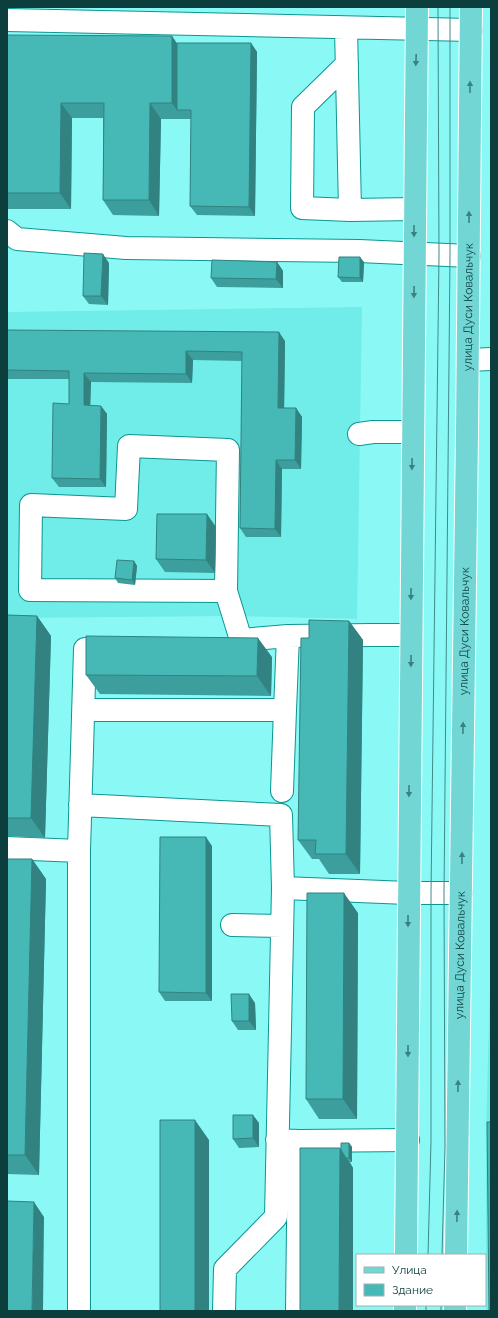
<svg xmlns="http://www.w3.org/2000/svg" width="498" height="1318" viewBox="0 0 498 1318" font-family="Raleway,sans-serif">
<rect width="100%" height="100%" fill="#8af9f6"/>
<path fill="#70ece9" d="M 362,307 L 357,619 L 233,616 L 7,618 L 7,312 Z
M 491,949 L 491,1311 L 486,1311 L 486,1131 Z"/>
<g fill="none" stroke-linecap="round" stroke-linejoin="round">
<defs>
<path id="minor" d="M 7,20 L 471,30
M 346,28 L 350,210
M 347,64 L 303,107 L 302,208 L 350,210 L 414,209
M 7,231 L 17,239 L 126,248 L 359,251 L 469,256
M 468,360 L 491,359
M 359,434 L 373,432 L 412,432
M 226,591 L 228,450 L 129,446 L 126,509 L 31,505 L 30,590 L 226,591 L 241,640 L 288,636
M 84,710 L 285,710 L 288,636 L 373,635 L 411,635
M 282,791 L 285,710
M 80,805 L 281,815 L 283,888 L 276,1217 L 225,1269 L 224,1311
M 7,848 L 79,851
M 283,888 L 408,893 L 461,893
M 232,925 L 282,926
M 277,1140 L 299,1141 L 297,1311
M 299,1141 L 408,1140
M 79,1311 L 79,851 L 85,649"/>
<g id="major">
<path d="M 406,1255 L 417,7"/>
<path id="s1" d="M 456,1255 L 467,433 L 471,7"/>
<path d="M 405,1311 L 405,1305"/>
<path d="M 455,1311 L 455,1305"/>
</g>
</defs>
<use href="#minor" stroke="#0a9693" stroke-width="24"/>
<use href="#major" stroke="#fff" stroke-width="24"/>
<use href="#minor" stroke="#fff" stroke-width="22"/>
<use href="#major" stroke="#71d6d4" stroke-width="22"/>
<path stroke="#3f8a88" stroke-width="1" d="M 428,1255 L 431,1141 L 431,893 L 439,255 L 438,7
M 442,1255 L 445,1147 L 444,893 L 450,255 L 450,7
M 426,1311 L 426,1305
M 441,1311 L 441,1305"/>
</g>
<path fill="#3c9f9d" d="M 7,35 L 177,43 L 251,43 L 257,52 L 255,216 L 197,215 L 190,206 L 191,119 L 161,119 L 159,216 L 113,215 L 103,200 L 103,118 L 72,118 L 71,209 L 7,209 Z
M 277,262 L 283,271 L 283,288 L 217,287 L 211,278 Z
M 364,262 L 363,282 L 342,282 L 338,277 Z
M 109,263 L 108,305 L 89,304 L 83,296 Z
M 7,330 L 285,341 L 284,408 L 296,408 L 302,417 L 301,469 L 282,469 L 281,537 L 246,537 L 240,528 L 242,361 L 193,360 L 192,383 L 91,382 L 90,406 L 101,406 L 107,414 L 106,487 L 59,487 L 52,478 L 69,404 L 69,379 L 7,379 Z
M 216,527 L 215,573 L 165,572 L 156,559 Z
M 134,561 L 137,566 L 135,585 L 118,583 L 115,578 Z
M 7,615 L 37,616 L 51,636 L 45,838 L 7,836 Z
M 349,621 L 363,640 L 360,874 L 329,874 L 319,859 L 312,859 L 298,840 L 309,638 Z
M 272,657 L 271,696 L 100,694 L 86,675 Z
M 212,846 L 212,1001 L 165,1001 L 159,992 Z
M 7,859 L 32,859 L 46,879 L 39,1175 L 7,1174 Z
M 358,913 L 357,1119 L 319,1119 L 306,1099 Z
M 255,1003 L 256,1030 L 238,1030 L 232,1021 Z
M 259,1123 L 259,1147 L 239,1148 L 233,1139 Z
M 349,1143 L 352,1147 L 352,1162 L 350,1162 L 353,1168 L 353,1311 L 300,1311 L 340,1148 L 341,1150 Z"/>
<path fill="#318280" d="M 172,36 L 183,52 L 177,110 L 172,103 Z
M 251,43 L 257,52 L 255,216 L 249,207 Z
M 61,103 L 72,118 L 71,209 L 60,193 Z
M 150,103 L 161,119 L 159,216 L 149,200 Z
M 103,254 L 109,263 L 108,305 L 101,296 Z
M 360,257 L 364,262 L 363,282 L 360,278 Z
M 277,262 L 283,271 L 283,288 L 276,279 Z
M 279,332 L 285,341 L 284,417 L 278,408 Z
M 186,351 L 193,360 L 192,383 L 186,374 Z
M 84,373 L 91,382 L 90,414 L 84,405 Z
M 101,406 L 107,414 L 106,487 L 100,479 Z
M 296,408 L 302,417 L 301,469 L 295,460 Z
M 276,460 L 282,469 L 281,537 L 275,529 Z
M 207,514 L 216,527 L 215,573 L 206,560 Z
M 134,561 L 137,566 L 135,585 L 132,580 Z
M 37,616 L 51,636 L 45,838 L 31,818 Z
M 349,621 L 363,640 L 360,874 L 346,854 Z
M 258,638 L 272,657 L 271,696 L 257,676 Z
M 206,837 L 212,846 L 212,1001 L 206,993 Z
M 32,859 L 46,879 L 39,1175 L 25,1155 Z
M 344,893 L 358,913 L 357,1119 L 343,1099 Z
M 249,994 L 255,1003 L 256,1030 L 249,1021 Z
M 253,1115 L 259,1123 L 259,1147 L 253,1138 Z
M 195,1120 L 209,1140 L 209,1311 L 195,1311 Z
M 349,1143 L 352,1147 L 352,1162 L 349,1158 Z
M 340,1148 L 353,1168 L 353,1311 L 339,1311 Z
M 34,1202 L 44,1217 L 43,1311 L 32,1311 Z"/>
<path fill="#46b9b7" stroke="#318280" d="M 7,35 L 172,36 L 172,103 L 150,103 L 149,200 L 103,200 L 104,103 L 61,103 L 60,193 L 7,193 Z
M 177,43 L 251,43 L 249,207 L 190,206 L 191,110 L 177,110 Z
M 84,253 L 103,254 L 101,296 L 83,296 Z
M 339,257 L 360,257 L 360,278 L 338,277 Z
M 212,260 L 277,262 L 276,279 L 211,278 Z
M 7,330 L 279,332 L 278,408 L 296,408 L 295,460 L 276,460 L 275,529 L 240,528 L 242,352 L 186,351 L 186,374 L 84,373 L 84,405 L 101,406 L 100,479 L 52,478 L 53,403 L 69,404 L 69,371 L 7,370 Z
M 157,514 L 207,514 L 206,560 L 156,559 Z
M 117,560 L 134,561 L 132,580 L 115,578 Z
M 7,615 L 37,616 L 31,818 L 7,818 Z
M 309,620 L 349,621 L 346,854 L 315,854 L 316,840 L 298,840 L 301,638 L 309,638 Z
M 86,636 L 258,638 L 257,676 L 86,675 Z
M 160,837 L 206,837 L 206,993 L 159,992 Z
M 7,859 L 32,859 L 25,1155 L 7,1155 Z
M 307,893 L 344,893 L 343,1099 L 306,1099 Z
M 231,994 L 249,994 L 249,1021 L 232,1021 Z
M 233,1115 L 253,1115 L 253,1138 L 233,1139 Z
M 160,1120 L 195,1120 L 195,1311 L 160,1311 Z
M 487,1122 L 491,1122 L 491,1311 L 489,1311 Z
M 341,1143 L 349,1143 L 349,1158 L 346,1158 L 341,1150 Z
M 300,1148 L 340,1148 L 339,1311 L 300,1311 Z
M 7,1201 L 34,1202 L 32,1311 L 7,1311 Z"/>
<defs><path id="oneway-solid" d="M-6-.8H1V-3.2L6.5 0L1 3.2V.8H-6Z"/></defs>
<g fill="#398281">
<use href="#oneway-solid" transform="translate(416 60) rotate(92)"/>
<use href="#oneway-solid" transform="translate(470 87) rotate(-90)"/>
<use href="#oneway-solid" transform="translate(469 217) rotate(-90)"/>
<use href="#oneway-solid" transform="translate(414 231) rotate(90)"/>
<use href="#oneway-solid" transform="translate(414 292) rotate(91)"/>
<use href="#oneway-solid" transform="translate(412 464) rotate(91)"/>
<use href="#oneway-solid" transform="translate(411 594) rotate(91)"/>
<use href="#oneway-solid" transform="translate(411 661) rotate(91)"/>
<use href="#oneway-solid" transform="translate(463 728) rotate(-89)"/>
<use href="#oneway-solid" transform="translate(409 791) rotate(91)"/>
<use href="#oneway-solid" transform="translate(462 858) rotate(-89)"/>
<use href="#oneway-solid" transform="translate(408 921) rotate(90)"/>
<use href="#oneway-solid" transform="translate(408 1051) rotate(90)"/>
<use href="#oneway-solid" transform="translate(458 1086) rotate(-89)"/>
<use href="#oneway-solid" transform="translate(457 1216) rotate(-89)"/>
</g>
<g text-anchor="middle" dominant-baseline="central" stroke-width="3.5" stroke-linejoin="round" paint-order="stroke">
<g font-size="12" fill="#0b3e3d" stroke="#fff">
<text stroke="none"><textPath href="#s1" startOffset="948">улица Дуси Ковальчук</textPath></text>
<text stroke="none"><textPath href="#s1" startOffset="624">улица Дуси Ковальчук</textPath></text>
<text stroke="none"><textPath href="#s1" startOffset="300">улица Дуси Ковальчук</textPath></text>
</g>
</g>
<rect width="498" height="1318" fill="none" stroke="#0b3e3d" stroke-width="16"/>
<rect x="356" y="1254" width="130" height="52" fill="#ffffff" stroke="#9db2b1"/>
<rect x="364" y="1267" width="20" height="6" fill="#71d6d4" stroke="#9db2b1"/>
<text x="392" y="1274" font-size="12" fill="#0b3e3d">Улица</text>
<rect x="364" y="1284" width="20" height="12" fill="#46b9b7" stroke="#9db2b1"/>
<text x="392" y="1294" font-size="12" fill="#0b3e3d">Здание</text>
</svg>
